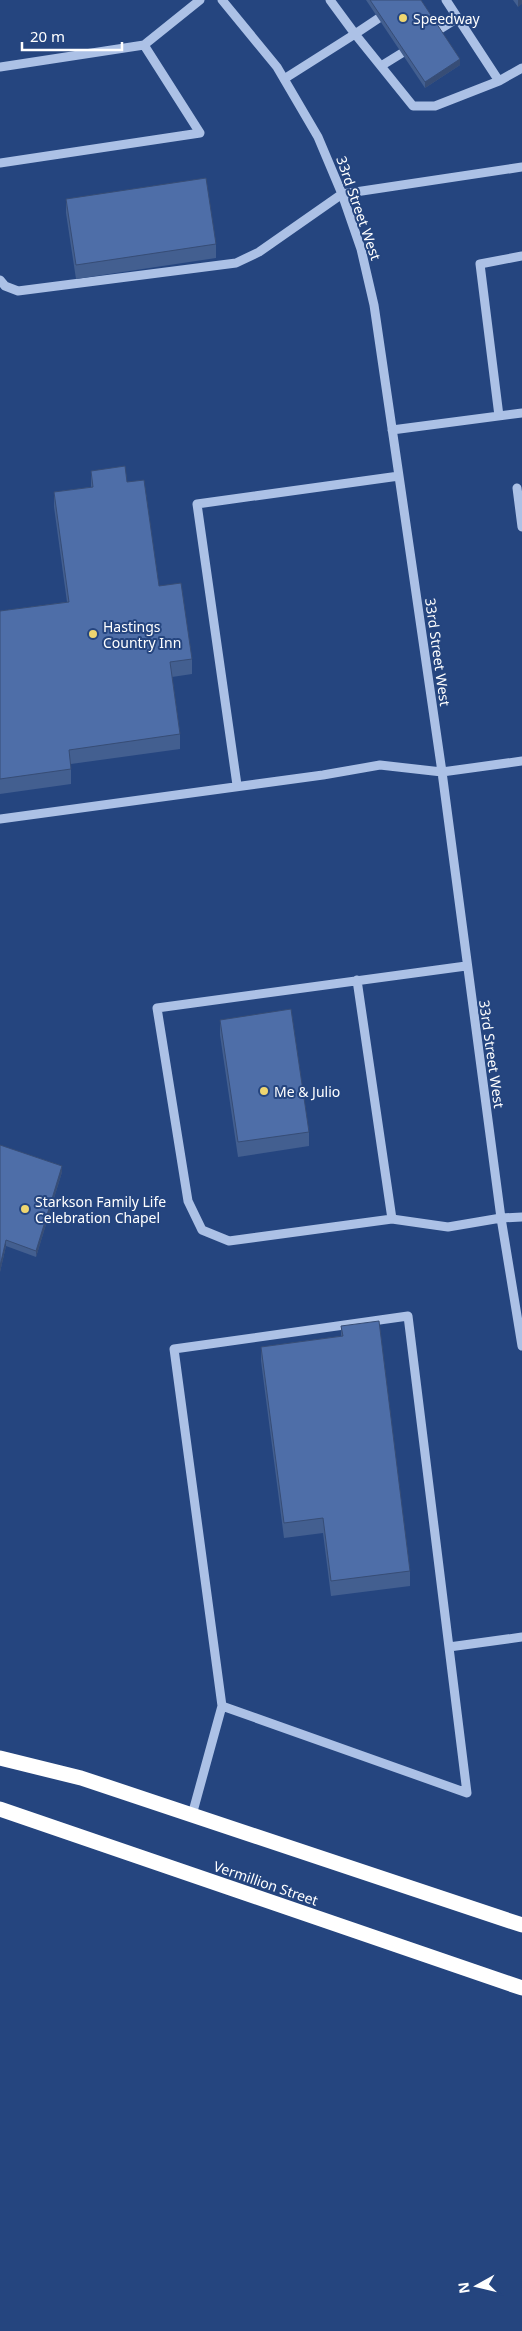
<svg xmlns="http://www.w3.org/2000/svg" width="522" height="2331" viewBox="0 0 522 2331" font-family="'Noto Sans',sans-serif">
<rect width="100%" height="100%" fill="#25457f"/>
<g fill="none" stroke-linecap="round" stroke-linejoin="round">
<path stroke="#acc1e6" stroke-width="9" d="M 222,0 L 277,67 L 318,137 L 342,194 L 361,249 L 374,305 L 399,476 L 442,772 L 501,1218 L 522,1346
M 446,0 L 499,81 L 522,68
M 379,18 L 355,34 L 413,106 L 435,106 L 499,81
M 437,31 L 458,18
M 381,66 L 402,53
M 0,67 L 144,45 L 200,0
M 284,79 L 355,34 L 330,0
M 0,163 L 200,133 L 144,45
M 0,280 L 5,286 L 18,291 L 236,263 L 259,252 L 342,194 L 522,167
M 499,416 L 480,264 L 522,256
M 392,430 L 522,413
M 517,488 L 522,527
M 237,785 L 197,504 L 399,476
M 0,819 L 323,775 L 380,765 L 442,772 L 522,761
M 466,966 L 157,1008 L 188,1201 L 202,1230 L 229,1241 L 392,1219 L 448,1227 L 501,1218 L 522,1217
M 357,980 L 392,1219
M 449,1647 L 522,1637
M 192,1815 L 222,1706 L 467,1793 L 408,1316 L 174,1349 L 222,1706"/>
<path stroke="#fff" stroke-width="15" d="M 0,1758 L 81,1778 L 522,1925
M 0,1809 L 522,1988"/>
</g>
<path fill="#435f90" d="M 366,0 L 421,0 L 460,65 L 425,88 Z
M 513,0 L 522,0 L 518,7 Z
M 66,199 L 216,244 L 216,258 L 76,279 L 66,213 Z
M 91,471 L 127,482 L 159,586 L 192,659 L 192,674 L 172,677 L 180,734 L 180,749 L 71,764 L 71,784 L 0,794 L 0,611 L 67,602 L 54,507 L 54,492 L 91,487 Z
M 220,1020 L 309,1132 L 309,1146 L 238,1157 L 220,1035 Z
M 0,1145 L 62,1172 L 36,1257 L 6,1246 L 0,1272 Z
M 341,1326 L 410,1571 L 410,1586 L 331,1596 L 323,1533 L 284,1538 L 261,1361 L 261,1347 L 341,1336 Z"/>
<path fill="#374d76" d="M 518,0 L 522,0 L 522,4 L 518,7 Z
M 460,59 L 460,65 L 425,88 L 425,82 Z
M 62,1166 L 62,1172 L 36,1257 L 36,1251 Z
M 6,1240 L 6,1246 L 0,1272 L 0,1266 Z"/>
<path fill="#4e6ea8" stroke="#374d76" d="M 370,0 L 421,0 L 460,59 L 425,82 Z
M 206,178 L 216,244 L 76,265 L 66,199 Z
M 125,466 L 127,482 L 144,480 L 159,586 L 181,583 L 192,659 L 170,662 L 180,734 L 69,750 L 71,769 L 0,779 L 0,611 L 69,602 L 54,492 L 93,487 L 91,471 Z
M 291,1009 L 309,1132 L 238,1142 L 220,1020 Z
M 0,1145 L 62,1166 L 36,1251 L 6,1240 L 0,1266 Z
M 379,1321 L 410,1571 L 331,1581 L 323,1518 L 284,1523 L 261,1347 L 343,1336 L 341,1326 Z"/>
<g fill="#efd670" stroke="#25457f" stroke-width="2">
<circle cx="403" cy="18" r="5"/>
<circle cx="93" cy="634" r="5"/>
<circle cx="264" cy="1091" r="5"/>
<circle cx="25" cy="1209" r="5"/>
</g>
<g text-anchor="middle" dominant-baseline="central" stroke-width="4" stroke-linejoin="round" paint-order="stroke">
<g font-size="14" fill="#fff" stroke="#25457f" text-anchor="start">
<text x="413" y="18">Speedway</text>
<text x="103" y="626">Hastings<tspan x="103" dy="16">Country Inn</tspan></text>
<text x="274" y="1091">Me &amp; Julio</text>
<text x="35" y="1201">Starkson Family Life<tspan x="35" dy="16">Celebration Chapel</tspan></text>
</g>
<g font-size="14" fill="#fff" stroke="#25457f">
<text transform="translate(359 208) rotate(71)">33rd Street West</text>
<text transform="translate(438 652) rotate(82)">33rd Street West</text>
<text transform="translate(492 1054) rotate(82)">33rd Street West</text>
<text transform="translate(266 1883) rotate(19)">Vermillion Street</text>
</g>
</g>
<g transform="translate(477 2286) rotate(262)" stroke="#25457f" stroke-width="4" paint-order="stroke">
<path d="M0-4L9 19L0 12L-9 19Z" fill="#ffffff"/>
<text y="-8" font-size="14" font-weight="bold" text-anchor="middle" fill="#ffffff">N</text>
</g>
<path d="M22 42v8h100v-8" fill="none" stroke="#ffffff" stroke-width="2.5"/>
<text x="30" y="42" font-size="15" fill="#ffffff" stroke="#25457f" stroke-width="4" paint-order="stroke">20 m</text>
</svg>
